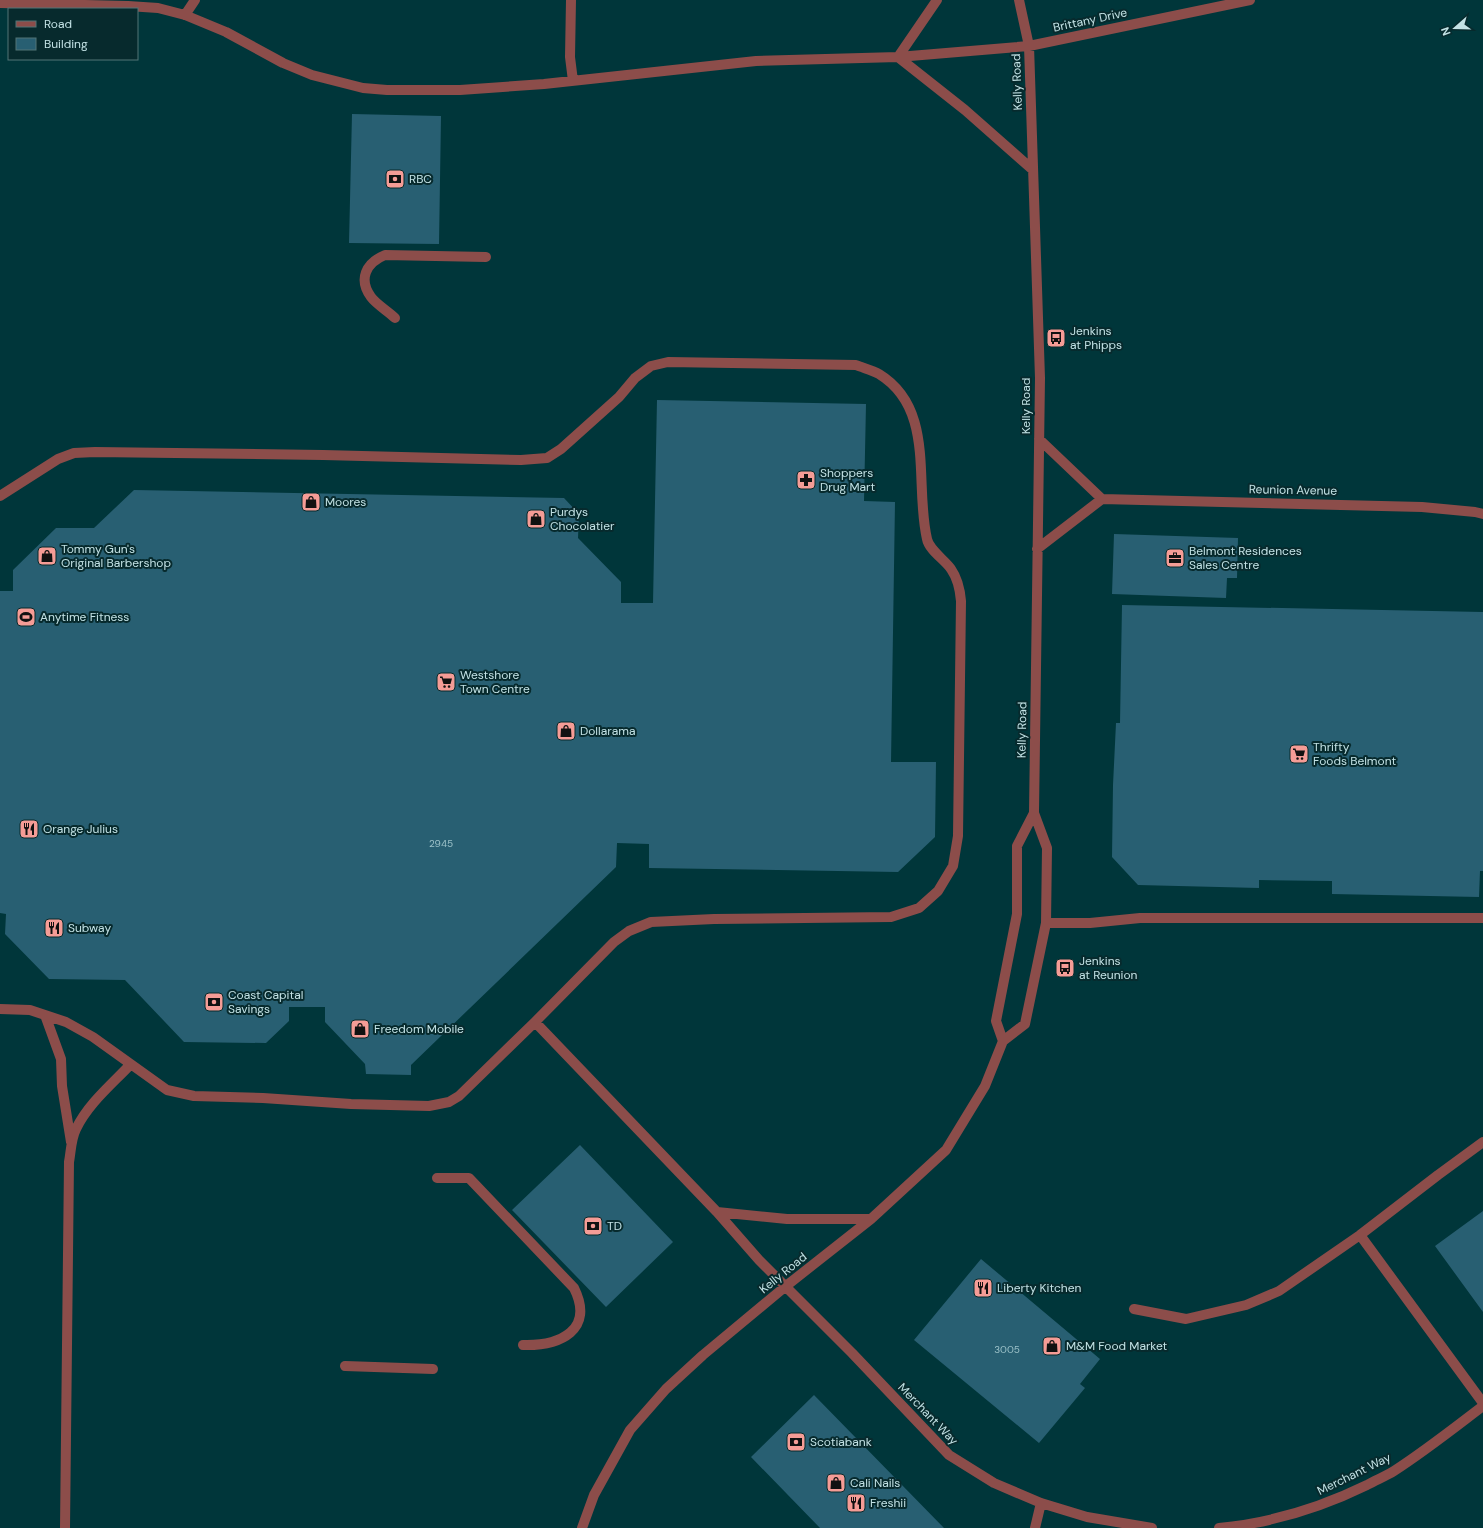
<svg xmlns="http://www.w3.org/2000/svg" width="1483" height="1528" viewBox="0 0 1483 1528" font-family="'DM Sans',sans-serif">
<rect width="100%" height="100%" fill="#00363a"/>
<path fill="#285f72" d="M 352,114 L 441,116 L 439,244 L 349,243 Z
M 657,400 L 866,404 L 864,501 L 895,502 L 891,762 L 936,762 L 935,837 L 898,872 L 649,868 L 649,844 L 617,843 L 616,867 L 411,1065 L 411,1075 L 366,1074 L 365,1064 L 325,1022 L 325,1007 L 289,1007 L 289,1021 L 266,1043 L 184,1042 L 125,980 L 49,979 L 5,934 L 6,914 L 0,913 L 0,591 L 13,591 L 13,570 L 56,528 L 94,528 L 134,490 L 564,498 L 579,514 L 578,538 L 621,582 L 621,603 L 653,603 Z
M 1114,534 L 1238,538 L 1237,578 L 1227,578 L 1226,598 L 1112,594 Z
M 1122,605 L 1483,612 L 1483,871 L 1480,871 L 1479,897 L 1332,894 L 1332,881 L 1259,880 L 1259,888 L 1138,885 L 1112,857 L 1113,785 L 1116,723 L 1120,723 Z
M 580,1145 L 673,1242 L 606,1307 L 512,1210 Z
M 1483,1211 L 1483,1312 L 1435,1246 Z
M 981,1259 L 1100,1359 L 1080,1384 L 1085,1388 L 1039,1443 L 914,1340 Z
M 814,1395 L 944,1528 L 820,1528 L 751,1457 Z"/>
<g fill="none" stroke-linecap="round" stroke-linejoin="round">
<path stroke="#8c4d4a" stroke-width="10" d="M 571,0 L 570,57 L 573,81
M 0,3 L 128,6 L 158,8 L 185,15 L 226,32 L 283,63 L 312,75 L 363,88 L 387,90 L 460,90 L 544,84 L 756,61 L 898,57 L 1029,46 L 1250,0
M 185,15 L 195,0
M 898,57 L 965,110 L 1033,170
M 898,57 L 937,0
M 395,318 C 388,311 377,305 371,297 C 358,279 366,263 385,255 L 486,257
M 1039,439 L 1102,499
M 0,496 L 58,459 L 74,453 L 95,452 L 323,455 L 521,460 L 547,458 L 561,449 L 619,397 L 635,378 L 651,366 L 668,362 L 856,365 C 863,368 872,370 879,374 C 936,409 914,483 927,539 C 929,550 945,560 951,569 C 958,579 960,589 961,601 L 958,836 L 953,866 L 938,891 L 919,908 L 891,917 L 714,919 L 651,922 L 629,931 L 614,942 L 535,1022 L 459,1096 L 449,1102 L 429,1106 L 351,1104 L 263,1098 L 194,1096 L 167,1090 L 93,1037 L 66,1022 L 30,1010 L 0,1009
M 1037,549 L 1102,499 L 1422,507 L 1475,512 L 1483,514
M 1046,923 L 1090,923 L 1140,918 L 1483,918
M 45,1015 L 61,1059 L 62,1086 L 71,1142
M 535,1022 L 717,1212 L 759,1260 L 852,1353 L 949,1455 L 994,1483 L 1041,1503 L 1087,1517 L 1152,1528
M 1003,1041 L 996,1021 L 1017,914 L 1017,846 L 1034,813
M 437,1178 L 469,1178 L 574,1288 C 595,1330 560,1346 523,1345
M 717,1212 L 787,1219 L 871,1219
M 1360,1235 L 1483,1403
M 1134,1309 L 1186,1319 L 1246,1305 L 1279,1291 L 1360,1235 L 1438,1175 L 1483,1142
M 345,1366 L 433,1369
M 65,1528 L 69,1162 C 71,1151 71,1139 76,1129 C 88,1104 111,1085 130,1065
M 582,1528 L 594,1495 L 630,1430 L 666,1389 L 703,1355 L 786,1286 L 871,1219 L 946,1150 L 985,1086 L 1003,1041 L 1025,1024 L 1046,923 L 1047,848 L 1034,813 L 1040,378 L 1029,46 L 1019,0
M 1035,1528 L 1041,1503
M 1219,1528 C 1271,1523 1320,1508 1367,1485 C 1376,1480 1386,1476 1394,1471 C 1425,1451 1454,1428 1483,1406"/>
</g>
<defs>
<symbol id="bank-square" viewBox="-11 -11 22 22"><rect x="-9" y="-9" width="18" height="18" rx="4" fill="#f59c96" stroke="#072a2d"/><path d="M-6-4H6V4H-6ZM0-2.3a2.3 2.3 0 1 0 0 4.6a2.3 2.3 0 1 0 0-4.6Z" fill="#111"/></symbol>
<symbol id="bus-square" viewBox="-11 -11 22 22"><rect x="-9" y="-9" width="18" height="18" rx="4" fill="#f59c96" stroke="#072a2d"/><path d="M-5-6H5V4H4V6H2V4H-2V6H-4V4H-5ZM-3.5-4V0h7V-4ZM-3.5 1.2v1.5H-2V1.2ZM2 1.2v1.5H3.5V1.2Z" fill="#111"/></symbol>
<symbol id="pharmacy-square" viewBox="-11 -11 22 22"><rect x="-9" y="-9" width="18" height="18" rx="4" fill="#f59c96" stroke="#072a2d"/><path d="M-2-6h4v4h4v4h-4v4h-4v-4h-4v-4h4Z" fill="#111"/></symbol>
<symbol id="shop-square" viewBox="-11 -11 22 22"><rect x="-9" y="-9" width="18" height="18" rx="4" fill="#f59c96" stroke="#072a2d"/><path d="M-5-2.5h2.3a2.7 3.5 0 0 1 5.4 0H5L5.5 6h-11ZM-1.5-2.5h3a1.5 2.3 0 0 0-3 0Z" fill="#111"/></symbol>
<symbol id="office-square" viewBox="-11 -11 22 22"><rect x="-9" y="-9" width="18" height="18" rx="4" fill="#f59c96" stroke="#072a2d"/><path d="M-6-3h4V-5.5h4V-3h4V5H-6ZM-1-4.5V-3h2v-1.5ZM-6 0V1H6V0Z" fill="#111"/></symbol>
<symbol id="stadium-square" viewBox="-11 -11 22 22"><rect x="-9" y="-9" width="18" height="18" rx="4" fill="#f59c96" stroke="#072a2d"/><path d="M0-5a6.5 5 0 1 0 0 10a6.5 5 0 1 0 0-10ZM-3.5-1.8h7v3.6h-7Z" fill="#111"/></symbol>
<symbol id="supermarket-square" viewBox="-11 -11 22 22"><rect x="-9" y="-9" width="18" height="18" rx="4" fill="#f59c96" stroke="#072a2d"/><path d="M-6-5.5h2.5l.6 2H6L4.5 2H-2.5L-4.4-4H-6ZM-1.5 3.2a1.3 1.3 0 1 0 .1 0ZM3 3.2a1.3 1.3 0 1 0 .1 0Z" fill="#111"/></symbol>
<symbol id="restaurant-square" viewBox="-11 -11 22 22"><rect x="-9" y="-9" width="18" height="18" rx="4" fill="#f59c96" stroke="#072a2d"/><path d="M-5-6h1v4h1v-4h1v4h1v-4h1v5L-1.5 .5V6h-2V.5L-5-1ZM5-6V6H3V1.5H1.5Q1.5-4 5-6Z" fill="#111"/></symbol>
</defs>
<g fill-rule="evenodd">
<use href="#bank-square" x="384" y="168" width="22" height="22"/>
<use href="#bus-square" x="1045" y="327" width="22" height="22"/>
<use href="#pharmacy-square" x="795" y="469" width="22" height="22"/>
<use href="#shop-square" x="300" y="491" width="22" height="22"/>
<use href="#shop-square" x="525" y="508" width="22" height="22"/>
<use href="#shop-square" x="36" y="545" width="22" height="22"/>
<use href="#office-square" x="1164" y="547" width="22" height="22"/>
<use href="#stadium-square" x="15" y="606" width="22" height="22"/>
<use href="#supermarket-square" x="435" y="671" width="22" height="22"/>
<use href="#shop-square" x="555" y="720" width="22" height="22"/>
<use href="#supermarket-square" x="1288" y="743" width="22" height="22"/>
<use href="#restaurant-square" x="18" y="818" width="22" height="22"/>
<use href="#restaurant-square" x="43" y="917" width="22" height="22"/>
<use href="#bus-square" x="1054" y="957" width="22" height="22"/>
<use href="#bank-square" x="203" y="991" width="22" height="22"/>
<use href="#shop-square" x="349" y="1018" width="22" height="22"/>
<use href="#bank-square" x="582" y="1215" width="22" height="22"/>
<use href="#restaurant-square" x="972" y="1277" width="22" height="22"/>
<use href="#shop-square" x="1041" y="1335" width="22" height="22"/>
<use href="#bank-square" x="785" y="1431" width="22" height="22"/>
<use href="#shop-square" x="825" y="1472" width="22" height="22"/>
<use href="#restaurant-square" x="845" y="1492" width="22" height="22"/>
</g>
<g text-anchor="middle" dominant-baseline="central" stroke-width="4" stroke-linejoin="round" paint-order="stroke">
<g font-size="10" fill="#9cc1c8">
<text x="441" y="843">2945</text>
<text x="1007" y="1349">3005</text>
</g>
<g font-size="12" fill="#c3e2e5" stroke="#072a2d">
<text transform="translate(1090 20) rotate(-12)">Brittany Drive</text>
<text transform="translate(1017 82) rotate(-92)">Kelly Road</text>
<text transform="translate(1026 406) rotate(-90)">Kelly Road</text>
<text transform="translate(1293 490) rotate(1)">Reunion Avenue</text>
<text transform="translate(1022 730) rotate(-89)">Kelly Road</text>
<text transform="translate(783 1273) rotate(-39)">Kelly Road</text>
<text transform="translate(928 1414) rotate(46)">Merchant Way</text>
<text transform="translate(1354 1474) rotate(-26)">Merchant Way</text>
</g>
<g font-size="12" fill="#c3e2e5" stroke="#072a2d" text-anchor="start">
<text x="409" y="179">RBC</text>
<text x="1070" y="331">Jenkins<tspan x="1070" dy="14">at Phipps</tspan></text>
<text x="820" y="473">Shoppers<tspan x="820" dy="14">Drug Mart</tspan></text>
<text x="325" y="502">Moores</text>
<text x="550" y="512">Purdys<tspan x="550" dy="14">Chocolatier</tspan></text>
<text x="61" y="549">Tommy Gun's<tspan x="61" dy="14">Original Barbershop</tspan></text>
<text x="1189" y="551">Belmont Residences<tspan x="1189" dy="14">Sales Centre</tspan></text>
<text x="40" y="617">Anytime Fitness</text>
<text x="460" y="675">Westshore<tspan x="460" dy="14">Town Centre</tspan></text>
<text x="580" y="731">Dollarama</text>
<text x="1313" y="747">Thrifty<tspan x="1313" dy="14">Foods Belmont</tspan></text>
<text x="43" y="829">Orange Julius</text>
<text x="68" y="928">Subway</text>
<text x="1079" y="961">Jenkins<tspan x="1079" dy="14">at Reunion</tspan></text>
<text x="228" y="995">Coast Capital<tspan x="228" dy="14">Savings</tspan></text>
<text x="374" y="1029">Freedom Mobile</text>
<text x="607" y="1226">TD</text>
<text x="997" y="1288">Liberty Kitchen</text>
<text x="1066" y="1346">M&amp;M Food Market</text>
<text x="810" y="1442">Scotiabank</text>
<text x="850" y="1483">Cali Nails</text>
<text x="870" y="1503">Freshii</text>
</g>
</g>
<rect x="8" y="8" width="130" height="52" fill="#072a2d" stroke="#527477"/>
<rect x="16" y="21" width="20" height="6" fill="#8c4d4a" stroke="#527477"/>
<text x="44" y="28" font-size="12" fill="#c3e2e5">Road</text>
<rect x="16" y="38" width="20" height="12" fill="#285f72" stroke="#527477"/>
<text x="44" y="48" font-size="12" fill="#c3e2e5">Building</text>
<g transform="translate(1455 28) rotate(250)" stroke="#072a2d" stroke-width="3" paint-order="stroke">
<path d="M0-3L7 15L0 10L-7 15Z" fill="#c3e2e5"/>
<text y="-6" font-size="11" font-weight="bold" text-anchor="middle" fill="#c3e2e5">N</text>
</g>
</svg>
